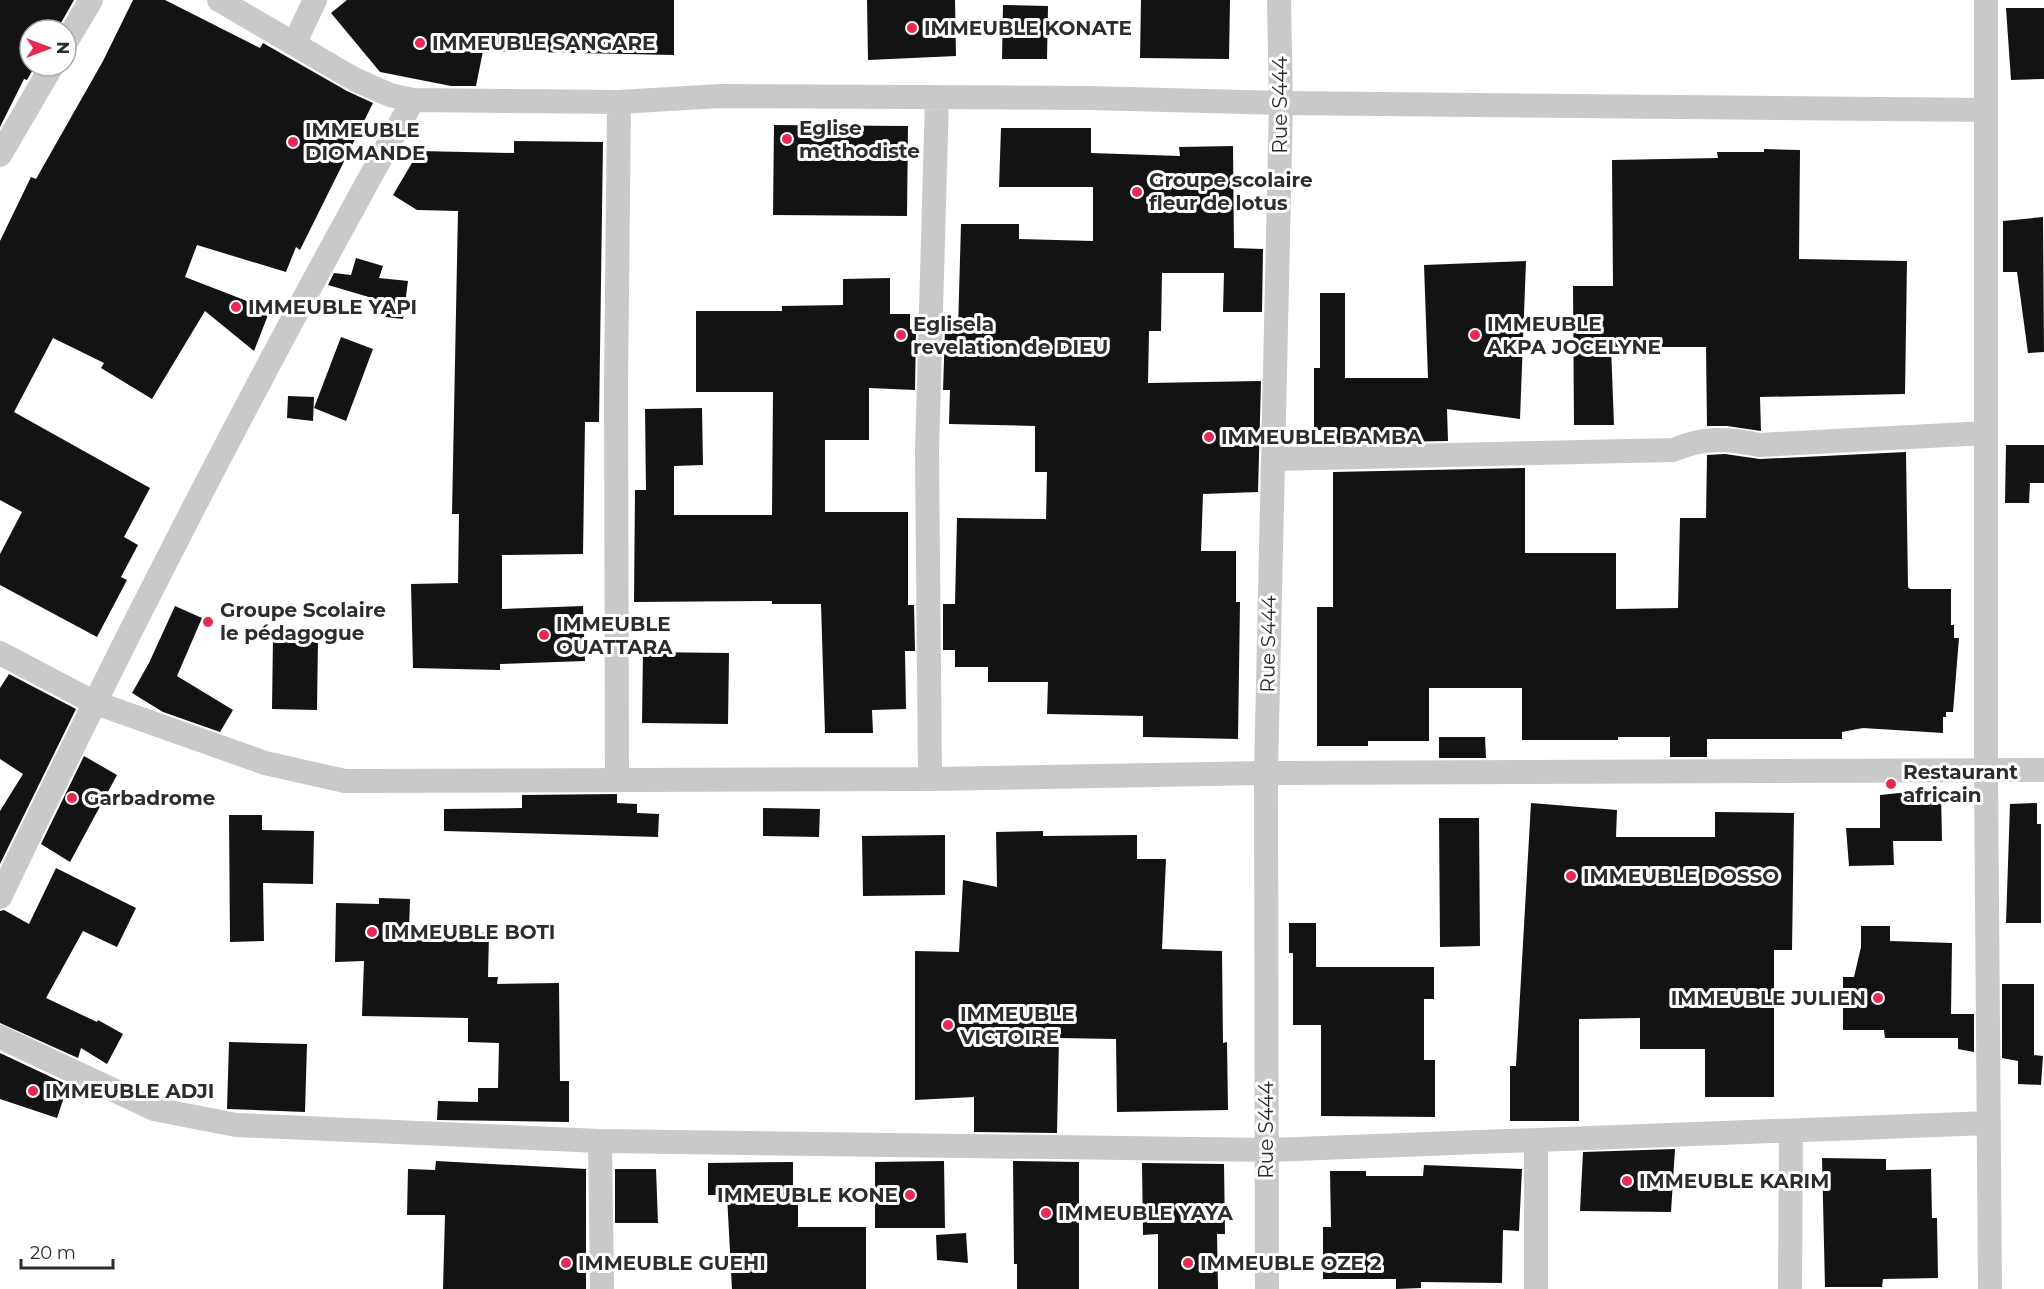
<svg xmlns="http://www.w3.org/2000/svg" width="2044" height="1289" viewBox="0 0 2044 1289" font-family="Montserrat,sans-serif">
<rect width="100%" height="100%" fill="#fff"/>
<path fill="#131313" d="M 0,0 L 74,0 L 57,30 L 30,30 L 30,66 L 35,66 L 27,80 L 24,79 L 0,127 Z
M 133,0 L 165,0 L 260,48 L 263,43 L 347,91 L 373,103 L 300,250 L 296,247 L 286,272 L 197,245 L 185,277 L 270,310 L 254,351 L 205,311 L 152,399 L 101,368 L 104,363 L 53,338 L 14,412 L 150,488 L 124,537 L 138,545 L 121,577 L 127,580 L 97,637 L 0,585 L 0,554 L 22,512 L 0,500 L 0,241 L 31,177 L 36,179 L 103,61 Z
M 347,0 L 674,0 L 674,55 L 483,51 L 476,86 L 451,86 L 380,72 L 331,13 Z
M 867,0 L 955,0 L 956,56 L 868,60 Z
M 1141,0 L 1230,0 L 1229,59 L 1140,58 Z
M 1003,5 L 1048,6 L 1047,59 L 1002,59 Z
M 2006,8 L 2044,8 L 2044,79 L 2011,80 Z
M 774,125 L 908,126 L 907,216 L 773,215 Z
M 1001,128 L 1091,128 L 1091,153 L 1180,156 L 1179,147 L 1233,146 L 1234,248 L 1263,249 L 1262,312 L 1223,312 L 1224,273 L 1162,273 L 1161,331 L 1149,331 L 1148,383 L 1261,381 L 1258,492 L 1203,494 L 1201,551 L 1236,551 L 1236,602 L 1240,602 L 1238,739 L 1143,737 L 1143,716 L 1047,714 L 1048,682 L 988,682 L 988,667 L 955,667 L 955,650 L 943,650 L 943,604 L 955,604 L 957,518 L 1046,519 L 1047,472 L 1035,472 L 1035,426 L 949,424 L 950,390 L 943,390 L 945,330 L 958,330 L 961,224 L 1019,224 L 1019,239 L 1093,241 L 1093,187 L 999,187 Z
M 514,141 L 603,142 L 599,422 L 585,422 L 583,554 L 502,555 L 502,609 L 583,606 L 585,661 L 500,664 L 500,670 L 413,668 L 411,584 L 458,583 L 459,514 L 452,514 L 458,211 L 417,210 L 393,195 L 419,151 L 514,153 Z
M 1764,149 L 1800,150 L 1799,259 L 1907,261 L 1905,394 L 1760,397 L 1761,431 L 1727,426 L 1707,426 L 1706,347 L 1611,347 L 1614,425 L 1574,425 L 1573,286 L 1613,286 L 1612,160 L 1718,158 L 1717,152 L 1764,152 Z
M 2043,217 L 2044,352 L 2028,353 L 2017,272 L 2003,272 L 2003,221 Z
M 356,258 L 383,266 L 379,278 L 408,281 L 403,319 L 377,316 L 379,300 L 328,285 L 334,273 L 351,275 Z
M 1526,261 L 1520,419 L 1447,409 L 1448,441 L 1333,443 L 1333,430 L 1314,430 L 1314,368 L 1320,368 L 1320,293 L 1345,293 L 1345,378 L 1428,378 L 1424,265 Z
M 890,278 L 890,314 L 910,314 L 910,329 L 916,330 L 915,390 L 869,388 L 869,440 L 825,440 L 825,512 L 908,512 L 908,605 L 914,605 L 915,651 L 905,651 L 906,709 L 872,710 L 873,733 L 825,733 L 821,604 L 772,604 L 772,601 L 634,602 L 635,490 L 646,490 L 645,409 L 702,408 L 703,465 L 674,466 L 674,515 L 772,515 L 773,392 L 696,392 L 696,311 L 782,311 L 782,306 L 843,305 L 843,279 Z
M 341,337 L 373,349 L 346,421 L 314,408 Z
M 288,396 L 314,397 L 313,421 L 287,418 Z
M 2006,445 L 2044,445 L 2044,483 L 2030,483 L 2029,503 L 2005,503 Z
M 1906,452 L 1908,587 L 1910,589 L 1951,589 L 1951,625 L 1954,625 L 1954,638 L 1959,638 L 1953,712 L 1946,712 L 1946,717 L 1943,717 L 1943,733 L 1863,728 L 1842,732 L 1842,739 L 1707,739 L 1707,757 L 1670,757 L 1670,737 L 1618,737 L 1618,740 L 1522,740 L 1522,688 L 1429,688 L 1429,741 L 1368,741 L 1368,746 L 1317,746 L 1317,607 L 1333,607 L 1333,472 L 1525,468 L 1525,553 L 1616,553 L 1616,609 L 1678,608 L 1680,518 L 1706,518 L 1707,455 L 1725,454 L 1760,459 Z
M 175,606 L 202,618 L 177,676 L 233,710 L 220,732 L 163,712 L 132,693 L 149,663 Z
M 273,637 L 318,637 L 317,710 L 272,709 Z
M 643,652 L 729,653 L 728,724 L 642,723 Z
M 9,674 L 76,709 L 0,864 L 0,811 L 23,774 L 0,759 L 0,688 Z
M 1439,737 L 1485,737 L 1486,758 L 1439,758 Z
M 84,756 L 117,775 L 70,862 L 41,844 Z
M 1909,792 L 1941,792 L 1942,841 L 1893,841 L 1894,865 L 1849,866 L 1846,828 L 1880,828 L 1880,795 Z
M 617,794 L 617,803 L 637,804 L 637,813 L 659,814 L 658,837 L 444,831 L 444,809 L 522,808 L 522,795 Z
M 1531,803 L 1617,810 L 1616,837 L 1715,837 L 1715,812 L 1794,813 L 1792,950 L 1774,950 L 1774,1097 L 1705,1097 L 1705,1049 L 1640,1049 L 1640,1018 L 1579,1019 L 1579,1121 L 1510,1121 L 1510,1066 L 1516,1066 Z
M 2037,803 L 2037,824 L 2041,824 L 2041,923 L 2006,923 L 2010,804 Z
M 763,808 L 820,809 L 819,837 L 763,836 Z
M 229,815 L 262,815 L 262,830 L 314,831 L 313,884 L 263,883 L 264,941 L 230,942 Z
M 1439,818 L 1479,818 L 1480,946 L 1440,947 Z
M 1043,831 L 1043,836 L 1137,835 L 1137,859 L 1166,859 L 1162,949 L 1222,951 L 1223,1043 L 1227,1042 L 1228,1110 L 1117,1112 L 1116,1039 L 1059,1038 L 1057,1133 L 974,1132 L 974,1097 L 915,1100 L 915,951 L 959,952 L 963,880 L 997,887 L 996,832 Z
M 945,835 L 945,895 L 863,896 L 862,836 Z
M 56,868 L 136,908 L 117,947 L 83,931 L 46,998 L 97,1022 L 98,1020 L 123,1034 L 107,1064 L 81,1048 L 78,1058 L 0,1023 L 0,911 L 4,910 L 29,924 Z
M 379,898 L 410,899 L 409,931 L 489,933 L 488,977 L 498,977 L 497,984 L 559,983 L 560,1081 L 569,1081 L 569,1122 L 437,1120 L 438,1101 L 478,1102 L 478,1088 L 498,1088 L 499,1043 L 468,1042 L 468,1018 L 362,1016 L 364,961 L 335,962 L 336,903 L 379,904 Z
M 1289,923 L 1316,923 L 1316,967 L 1434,967 L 1434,999 L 1424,999 L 1424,1060 L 1435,1060 L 1435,1117 L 1321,1116 L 1321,1025 L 1293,1025 L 1293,953 L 1289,953 Z
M 1861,926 L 1890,926 L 1890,941 L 1952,943 L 1951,1014 L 1974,1014 L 1974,1052 L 1958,1049 L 1958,1038 L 1885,1038 L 1884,1030 L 1843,1030 L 1843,977 L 1854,977 L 1861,947 Z
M 2002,984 L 2034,984 L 2034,1055 L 2043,1056 L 2041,1085 L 2018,1084 L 2018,1061 L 2002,1058 Z
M 229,1042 L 307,1044 L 305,1112 L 227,1109 Z
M 0,1053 L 68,1085 L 57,1118 L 0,1099 Z
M 1675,1149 L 1671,1212 L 1580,1211 L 1583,1152 Z
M 1822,1158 L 1886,1159 L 1886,1170 L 1931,1169 L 1932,1218 L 1937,1218 L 1938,1278 L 1883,1279 L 1882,1287 L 1825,1287 Z
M 436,1161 L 586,1169 L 586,1289 L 443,1289 L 445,1215 L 407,1215 L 408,1169 L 435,1170 Z
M 944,1161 L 945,1228 L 875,1228 L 875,1162 Z
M 1013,1161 L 1079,1162 L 1079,1289 L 1017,1289 L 1017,1264 L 1014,1264 Z
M 793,1162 L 793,1204 L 798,1204 L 798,1227 L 866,1227 L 866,1289 L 732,1289 L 727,1195 L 708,1195 L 708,1163 Z
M 1142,1163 L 1224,1164 L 1225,1234 L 1217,1234 L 1218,1289 L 1158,1289 L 1158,1234 L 1143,1235 Z
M 1424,1165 L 1522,1169 L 1519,1231 L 1503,1230 L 1502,1283 L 1421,1282 L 1421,1288 L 1396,1289 L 1396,1279 L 1323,1279 L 1323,1227 L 1331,1227 L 1330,1171 L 1366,1171 L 1366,1176 L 1423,1176 Z
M 615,1169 L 656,1169 L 658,1223 L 615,1223 Z
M 966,1233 L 968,1263 L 937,1260 L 936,1235 Z"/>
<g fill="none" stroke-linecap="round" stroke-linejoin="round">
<path stroke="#c9c9c9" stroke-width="24" d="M 219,0 L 354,79 L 390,95 L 413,100 L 619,102 L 720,96 L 1090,98 L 1281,103 L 1986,110
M 1986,0 L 1986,770 L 1990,1289
M 66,42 L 91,0
M 295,42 L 315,0
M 0,155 L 52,66
M 1273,459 L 1673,450 C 1704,437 1727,438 1759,445 L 1986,433
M 0,653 L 93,702 L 265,763 L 345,781 L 930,779 L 1266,773 L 2044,770
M 617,779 L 616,386 L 619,102
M 930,779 L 927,452 L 937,98
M 0,897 C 129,627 267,361 413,100
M 0,1037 L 154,1109 L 236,1125 L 600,1141 L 1267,1150 L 1989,1123
M 600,1141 L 602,1289
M 1536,1141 L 1536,1289
M 1267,1289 L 1266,773 L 1281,103 L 1279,0
M 1790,1289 L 1791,1132"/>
</g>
<g fill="#e72a54" stroke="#fff" stroke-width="2">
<circle cx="912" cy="28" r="6"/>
<circle cx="420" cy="43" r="6"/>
<circle cx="787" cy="139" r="6"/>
<circle cx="293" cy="142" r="6"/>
<circle cx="1137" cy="192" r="6"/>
<circle cx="236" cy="307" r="6"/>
<circle cx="901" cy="335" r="6"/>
<circle cx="1475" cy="335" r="6"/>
<circle cx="1209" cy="437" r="6"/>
<circle cx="208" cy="622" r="6"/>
<circle cx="544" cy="635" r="6"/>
<circle cx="1891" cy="784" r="6"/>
<circle cx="72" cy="798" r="6"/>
<circle cx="1571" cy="876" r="6"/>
<circle cx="372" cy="932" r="6"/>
<circle cx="1878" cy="998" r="6"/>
<circle cx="948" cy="1025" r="6"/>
<circle cx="33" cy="1091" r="6"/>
<circle cx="1627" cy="1181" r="6"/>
<circle cx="910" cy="1195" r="6"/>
<circle cx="1046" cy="1213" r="6"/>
<circle cx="566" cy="1263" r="6"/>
<circle cx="1188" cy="1263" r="6"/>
</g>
<g text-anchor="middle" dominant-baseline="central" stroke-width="6" stroke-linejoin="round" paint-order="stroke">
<g font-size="20" font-weight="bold" fill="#2c2c2c" stroke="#fff" text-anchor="start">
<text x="924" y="28">IMMEUBLE KONATE</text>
<text x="432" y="43">IMMEUBLE SANGARE</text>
<text x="799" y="128">Eglise<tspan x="799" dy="23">methodiste</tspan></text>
<text x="305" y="130">IMMEUBLE<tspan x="305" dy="23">DIOMANDE</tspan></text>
<text x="1149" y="180">Groupe scolaire<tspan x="1149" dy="23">fleur de lotus</tspan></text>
<text x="248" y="307">IMMEUBLE YAPI</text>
<text x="913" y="324">Eglisela<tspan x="913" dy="23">revelation de DIEU</tspan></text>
<text x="1487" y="324">IMMEUBLE<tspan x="1487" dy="23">AKPA JOCELYNE</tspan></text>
<text x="1221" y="437">IMMEUBLE BAMBA</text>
<text x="220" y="610">Groupe Scolaire<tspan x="220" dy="23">le pédagogue</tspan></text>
<text x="556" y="624">IMMEUBLE<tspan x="556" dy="23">OUATTARA</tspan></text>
<text x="1903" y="772">Restaurant<tspan x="1903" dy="23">africain</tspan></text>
<text x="84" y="798">Garbadrome</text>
<text x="1583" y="876">IMMEUBLE DOSSO</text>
<text x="384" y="932">IMMEUBLE BOTI</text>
<text x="1866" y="998" text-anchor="end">IMMEUBLE JULIEN</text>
<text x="960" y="1014">IMMEUBLE<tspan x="960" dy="23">VICTOIRE</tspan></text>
<text x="45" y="1091">IMMEUBLE ADJI</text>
<text x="1639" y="1181">IMMEUBLE KARIM</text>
<text x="898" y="1195" text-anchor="end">IMMEUBLE KONE</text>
<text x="1058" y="1213">IMMEUBLE YAYA</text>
<text x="578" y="1263">IMMEUBLE GUEHI</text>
<text x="1200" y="1263">IMMEUBLE OZE 2</text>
</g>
<g font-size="20" fill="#2c2c2c" stroke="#fff">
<text transform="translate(1280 105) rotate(-90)">Rue S444</text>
<text transform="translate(1268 644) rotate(-89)">Rue S444</text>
<text transform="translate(1266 1130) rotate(-90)">Rue S444</text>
</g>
</g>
<g transform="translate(48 48) rotate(90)"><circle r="28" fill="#ffffff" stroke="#ababab" stroke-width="1.5"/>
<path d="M0-4.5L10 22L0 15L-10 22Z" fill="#e72a54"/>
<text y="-9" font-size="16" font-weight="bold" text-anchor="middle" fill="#2c2c2c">N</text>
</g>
<path d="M21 1259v9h92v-9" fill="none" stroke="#2c2c2c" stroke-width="3"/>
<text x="30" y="1259" font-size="18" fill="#2c2c2c" stroke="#ffffff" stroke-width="4.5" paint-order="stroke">20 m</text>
</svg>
